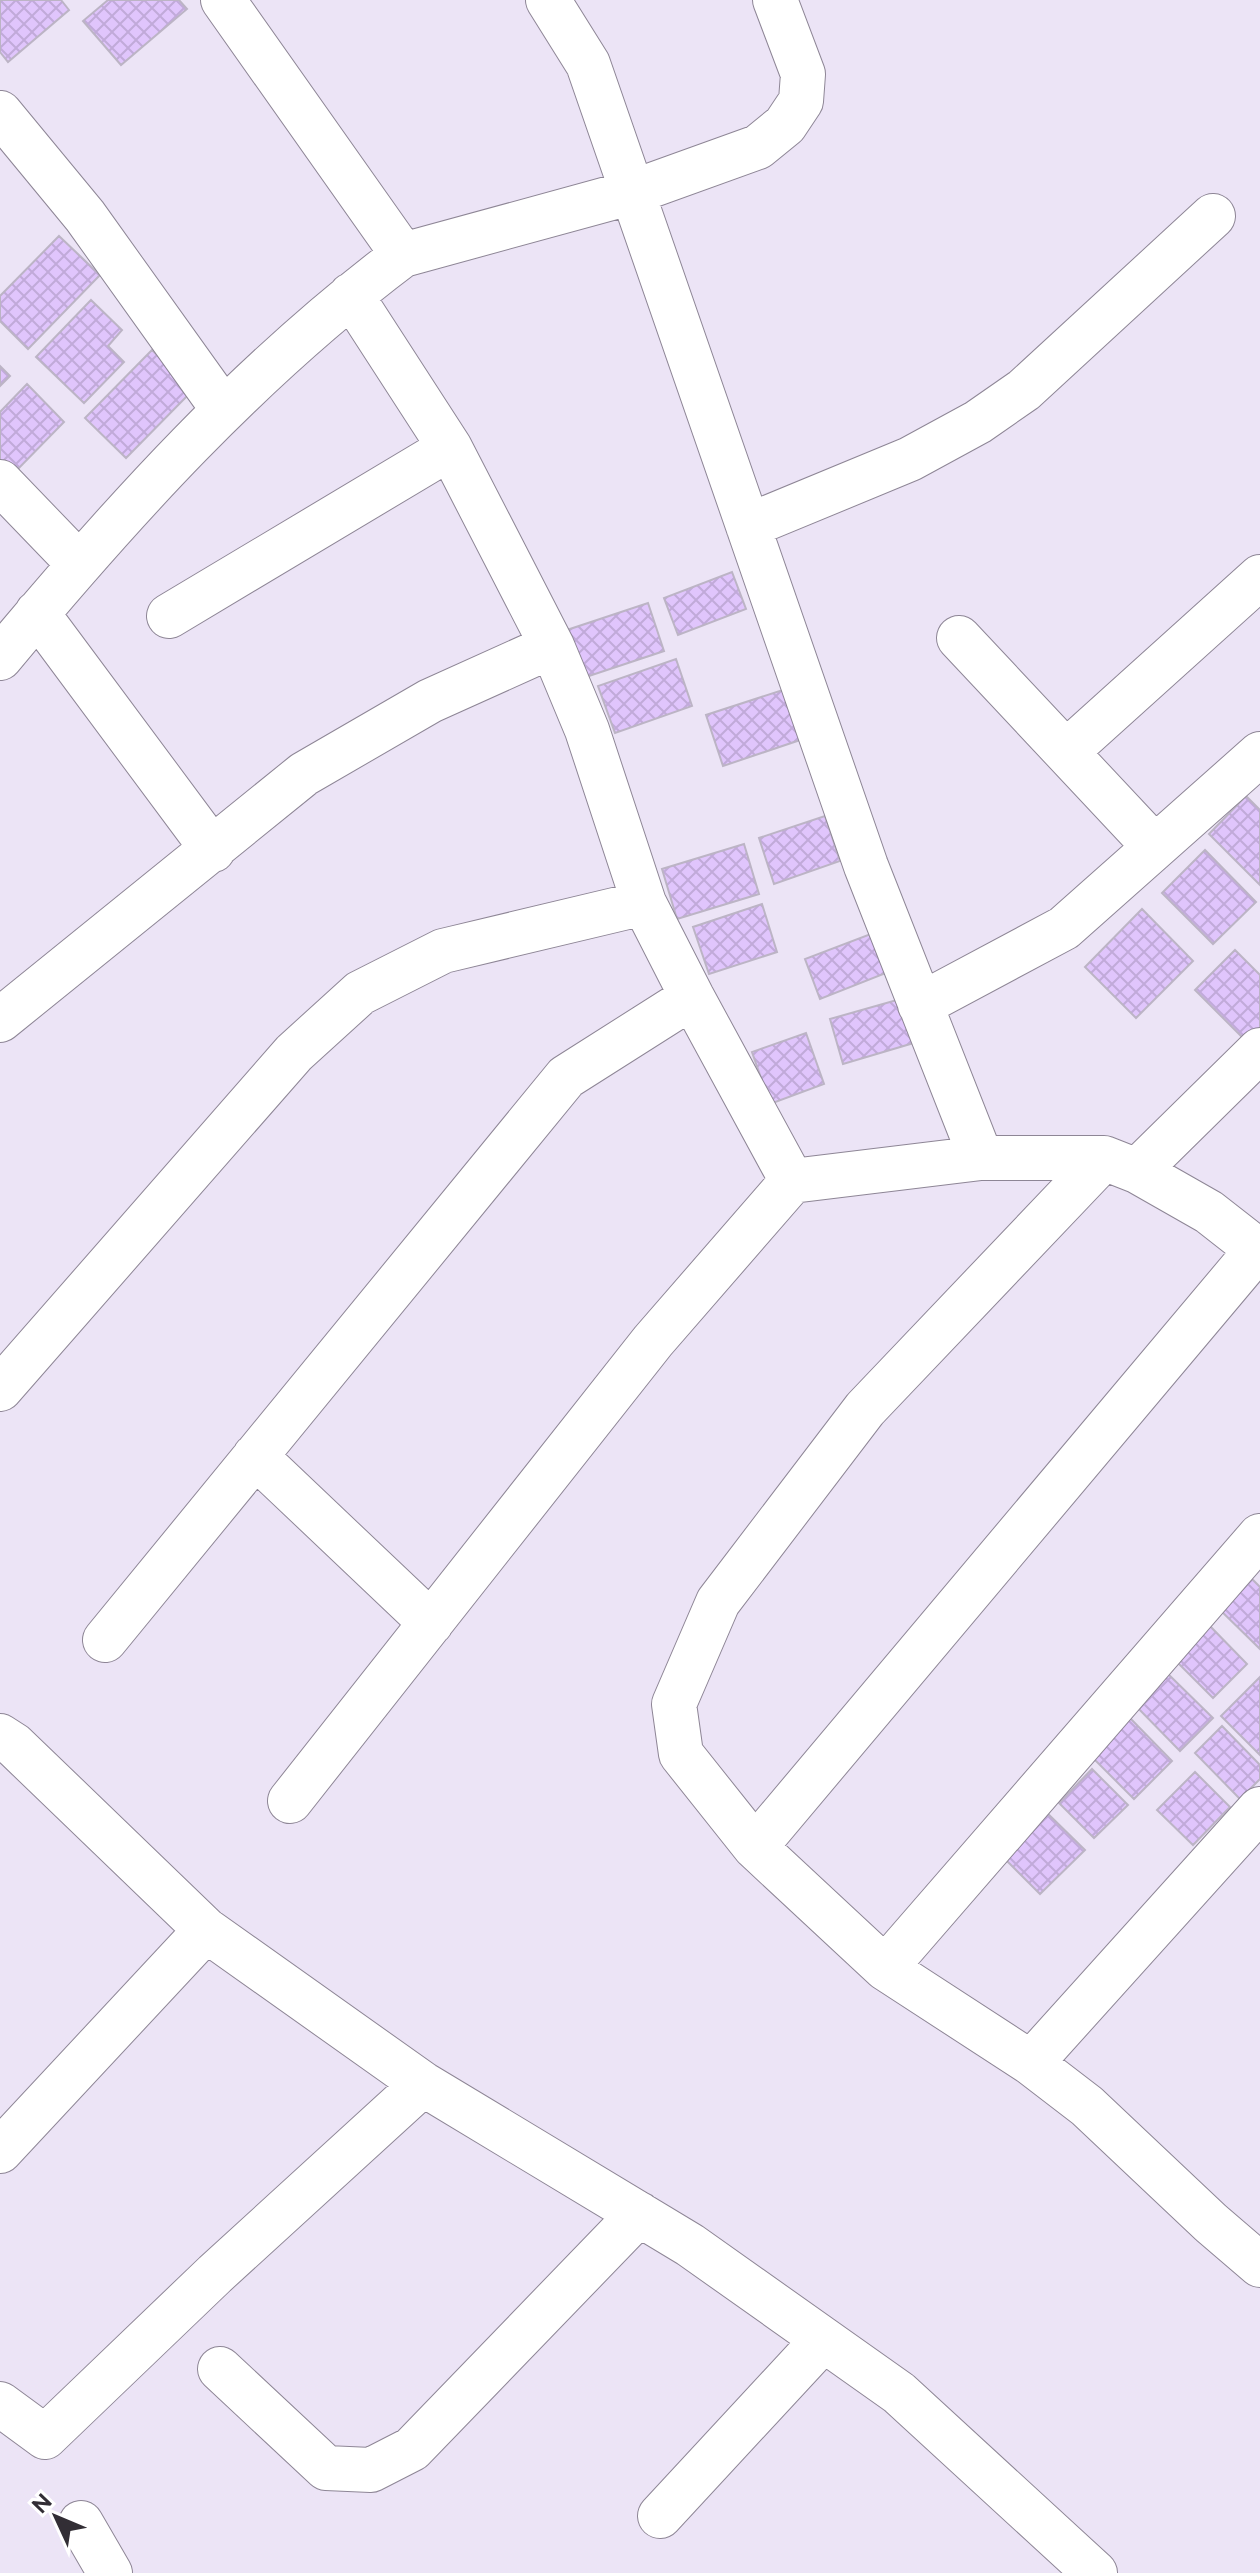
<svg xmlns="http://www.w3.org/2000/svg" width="1260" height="2573" viewBox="0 0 1260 2573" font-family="Raleway,sans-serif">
<defs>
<pattern id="building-cross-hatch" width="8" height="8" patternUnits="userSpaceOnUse" patternTransform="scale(2)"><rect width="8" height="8" fill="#e0c5fc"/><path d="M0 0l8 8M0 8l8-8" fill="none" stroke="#c1aad9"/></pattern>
</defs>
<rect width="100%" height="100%" fill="#ece4f6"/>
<path fill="url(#building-cross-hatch)" stroke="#bcb4c5" stroke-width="2" d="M 0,0 L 61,0 L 69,10 L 8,62 L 0,52 Z
M 108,0 L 179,0 L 187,9 L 121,65 L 83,21 Z
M 59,236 L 100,275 L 28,349 L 0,321 L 0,296 Z
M 91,300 L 122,330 L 108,346 L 124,362 L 84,403 L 36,357 Z
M 152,350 L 193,390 L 126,458 L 85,418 Z
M 0,366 L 10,376 L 0,386 Z
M 27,384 L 64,422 L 12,475 L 0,463 L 0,412 Z
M 732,572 L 746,609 L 678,635 L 664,598 Z
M 648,603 L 664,651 L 583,678 L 567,630 Z
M 676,659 L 692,706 L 615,733 L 598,686 Z
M 786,689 L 803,739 L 723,766 L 706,715 Z
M 1246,796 L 1260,810 L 1260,885 L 1209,834 Z
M 825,816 L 840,861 L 774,884 L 759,838 Z
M 744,844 L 759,894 L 677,919 L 662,869 Z
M 1205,850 L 1256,902 L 1213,944 L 1162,893 Z
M 762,904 L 777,952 L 709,974 L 693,927 Z
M 1142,909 L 1193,961 L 1136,1018 L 1085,967 Z
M 876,932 L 891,971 L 820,999 L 805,959 Z
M 1235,950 L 1260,975 L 1260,1032 L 1249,1044 L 1195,990 Z
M 904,998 L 917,1042 L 843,1064 L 830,1019 Z
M 806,1033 L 824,1084 L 770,1104 L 752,1052 Z
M 1248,1575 L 1260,1587 L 1260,1649 L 1216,1606 Z
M 1209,1625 L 1247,1664 L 1213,1698 L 1175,1660 Z
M 1164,1670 L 1213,1718 L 1180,1751 L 1132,1702 Z
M 1260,1677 L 1260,1755 L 1221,1716 Z
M 1129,1717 L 1172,1761 L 1134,1799 L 1090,1755 Z
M 1222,1726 L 1260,1765 L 1260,1779 L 1240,1799 L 1195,1753 Z
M 1092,1769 L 1128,1805 L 1094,1838 L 1059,1803 Z
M 1195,1772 L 1230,1807 L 1193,1845 L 1157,1810 Z
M 1040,1806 L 1085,1850 L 1040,1894 L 996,1850 Z"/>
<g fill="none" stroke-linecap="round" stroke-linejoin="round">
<defs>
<path id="street" d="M 548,0 L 588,64 L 866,866 L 981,1158
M 0,113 L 85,216 L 223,409
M 403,255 L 633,192 L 758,147 L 785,125 L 801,101 L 803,74 L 775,0
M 351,295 L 450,448 L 552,646 L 587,730 L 644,903 L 692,997 L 792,1181 L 981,1158 L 1104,1158 L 1137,1171 L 1209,1212 L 1260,1252
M 0,482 L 78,563
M 748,526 L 910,459 L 978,422 L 1024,390 L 1213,216
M 37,613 L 213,850
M 169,616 L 450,448
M 959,638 L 1154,846
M 0,658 C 123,510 249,371 403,255 L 223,0
M 1066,752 L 1260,577
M 920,1005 L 1064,928 L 1260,754
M 0,1020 L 304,774 L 430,701 L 552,646
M 1104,1158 L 865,1409 L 718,1602 L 674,1704 L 681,1754 L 755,1847 L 885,1968 L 1031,2063 L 1087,2106 L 1211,2223 L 1260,2265
M 1137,1171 L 1260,1050
M 0,1389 L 294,1053 L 360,993 L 443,951 L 644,903
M 255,1456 L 431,1623
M 105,1640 L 566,1077 L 692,997
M 0,1736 L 14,1745 L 206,1930 L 423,2084 L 690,2245 L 899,2393 L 1095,2573
M 290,1801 L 653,1341 L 792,1181
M 755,1847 L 1257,1250
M 885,1968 L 1260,1536
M 1031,2063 L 1260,1809
M 0,2151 L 206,1930
M 220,2369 L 326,2468 L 371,2470 L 412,2449 L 639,2214
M 0,2404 L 45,2437 L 215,2274 L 423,2084
M 660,2516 L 823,2340
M 81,2523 L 110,2573"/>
</defs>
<use href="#street" stroke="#8e8696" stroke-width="46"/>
<use href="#street" stroke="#fff" stroke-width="44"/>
</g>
<g transform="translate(56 2517) rotate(314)" stroke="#ffffff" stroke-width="6" paint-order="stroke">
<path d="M0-6L14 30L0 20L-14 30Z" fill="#322e35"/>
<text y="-12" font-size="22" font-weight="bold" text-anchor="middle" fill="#322e35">N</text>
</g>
</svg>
